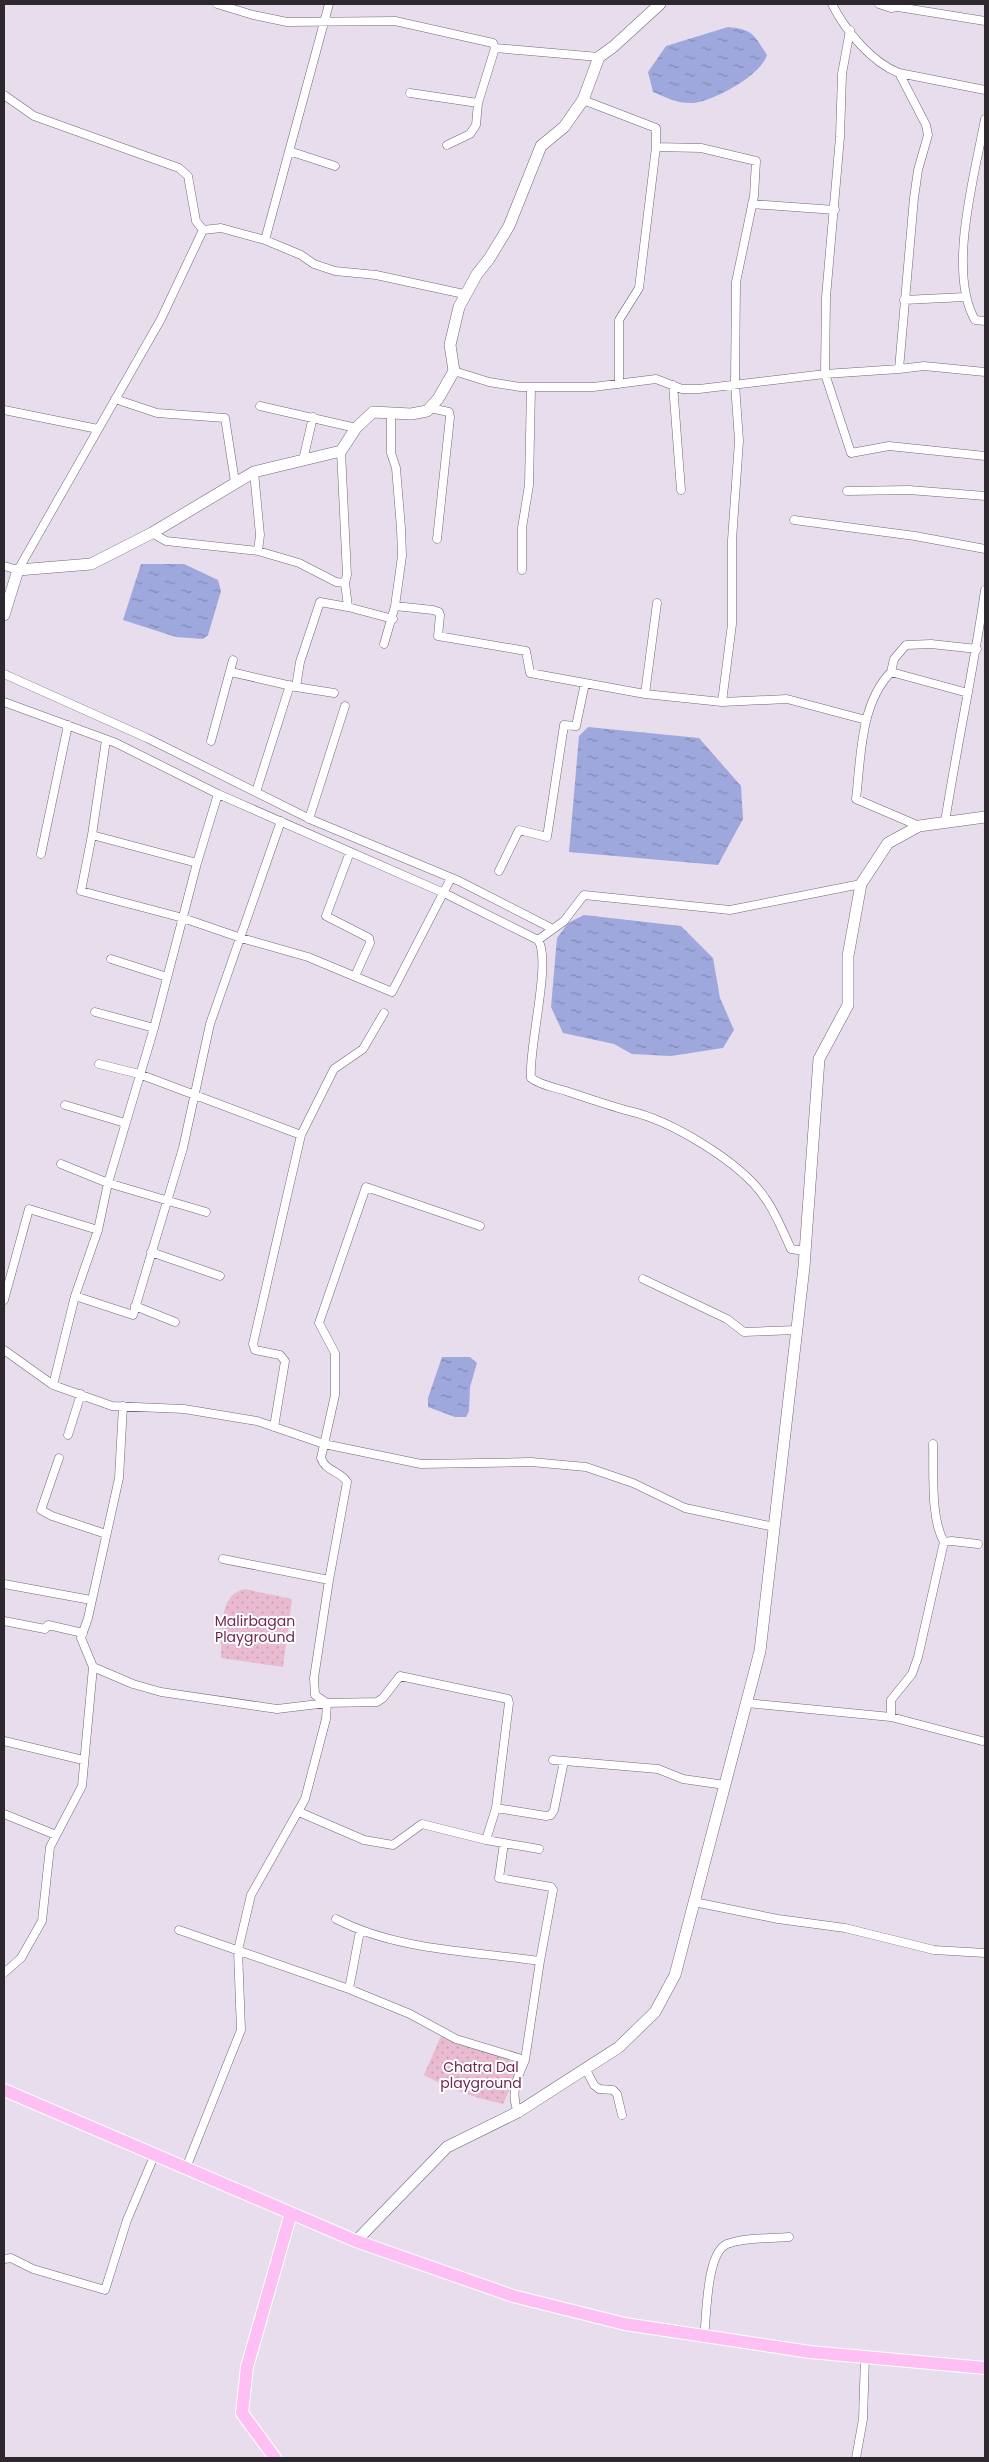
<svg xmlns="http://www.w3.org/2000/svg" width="989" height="2462" viewBox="0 0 989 2462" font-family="Poppins,sans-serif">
<defs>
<pattern id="park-dots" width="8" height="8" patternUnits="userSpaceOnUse" patternTransform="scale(1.25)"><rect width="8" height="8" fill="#eabbd0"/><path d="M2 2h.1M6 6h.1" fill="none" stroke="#c9a1b3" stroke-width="1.8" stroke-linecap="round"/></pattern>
<pattern id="water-ripples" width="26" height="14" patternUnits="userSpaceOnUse" patternTransform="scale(1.25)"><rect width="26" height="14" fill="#9ea8dd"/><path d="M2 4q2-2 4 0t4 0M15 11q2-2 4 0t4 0" fill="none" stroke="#8189b4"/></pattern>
</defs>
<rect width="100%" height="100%" fill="#e7dded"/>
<path fill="url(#park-dots)" d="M 245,1589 L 292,1599 L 283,1667 L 221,1658 C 222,1636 217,1594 245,1589 Z
M 441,2036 L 521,2065 L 503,2104 C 475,2098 450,2089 424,2075 Z"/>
<path fill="url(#water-ripples)" d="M 728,27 C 753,29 754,35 767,55 C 761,75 716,100 694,103 C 679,104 667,98 653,92 L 648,72 L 666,46 Z
M 141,564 L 184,564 L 218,580 L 221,591 L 208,635 L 203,639 L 176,637 L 123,620 Z
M 588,727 L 699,738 L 741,786 L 743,819 L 718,865 L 569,852 L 579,736 Z
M 584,915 L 681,926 L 713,958 L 720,998 L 734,1030 L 723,1048 L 671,1056 L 632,1054 L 614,1044 L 563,1033 L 551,1007 L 557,938 L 568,923 Z
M 442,1357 L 470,1357 L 477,1363 L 470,1387 L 469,1411 L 466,1417 L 455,1417 L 428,1407 L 428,1398 Z"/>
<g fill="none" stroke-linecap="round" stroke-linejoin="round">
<defs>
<path id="street" d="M 217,4 L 253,15 L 287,22 L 395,21 L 493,43 L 495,48 L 599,57
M 832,4 C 845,30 871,62 899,73 L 926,125 L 928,135 L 918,170 L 914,198 L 899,369 L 924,366 L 985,372
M 879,4 L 891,8 L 898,7 L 985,21
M 850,30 L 842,74 L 840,137 L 826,297 L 825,374 L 851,453 L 889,446 L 985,456
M 899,73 L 985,90
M 410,93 L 478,103
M 4,95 L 34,116 L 179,168 L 188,176 L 196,221 L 203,230
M 583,100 L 656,128 L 656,147 L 639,288 L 619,320 L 619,384
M 985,119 C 975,174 947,271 975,320 L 985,321
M 447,145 L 470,134 L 476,125 L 478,103 L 495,48
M 656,147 L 701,148 L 756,161 L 754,196 L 736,282 L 735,384 L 739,441 L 732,540 L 732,624 L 722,702
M 289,151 L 335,166
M 752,204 L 835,210
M 265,240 L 301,255 L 314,264 L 335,271 L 376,275 L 464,294
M 904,300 L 965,297
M 454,371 L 489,382 L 520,387 L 593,387 L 656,379 L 682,389 L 699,389 L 825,374 L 899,369
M 673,385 L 681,490
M 115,399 L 157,413 L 225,418 L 235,482
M 260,406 L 356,428
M 430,408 L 449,412 L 450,417 L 437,539
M 4,410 L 98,429
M 391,413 L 391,453 L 396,468 L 401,528 L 402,556 L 395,606
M 303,460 L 313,417
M 254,472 L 260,535 L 258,551
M 847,491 L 909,490 L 985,496
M 794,520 L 915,536 L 985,549
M 152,533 L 166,541 L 258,551 L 299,563 L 336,582 L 345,583 L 347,575 L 341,451
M 4,566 L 18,570 L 161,319 L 203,230 L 221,228 L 265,240 L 329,4
M 522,570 L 522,528 L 529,485 L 531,387
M 348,607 L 393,619
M 384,644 L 395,606 L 433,610 L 439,612 L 440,615 L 438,636 L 526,651 L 530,673 L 645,694 L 722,702 L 787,699 L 866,720
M 231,672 L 296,687 L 334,693
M 891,672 L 894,659 L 906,645 L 931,644 L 977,649
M 4,674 L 147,738 L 312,820 L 459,881 L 553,929
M 296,687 L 300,662 L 320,602 L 348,607 L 345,583
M 645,694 L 657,603
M 4,702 L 116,743 L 218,794 L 197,863
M 211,741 L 233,660
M 256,792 L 290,685
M 218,794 L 444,893 L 538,940 C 552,960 528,1049 531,1078 C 542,1086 554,1087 566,1091 C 587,1098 607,1105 629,1111 C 670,1120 741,1162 765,1198 C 776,1213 783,1232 791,1249 L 805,1251
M 309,819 L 345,706
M 945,822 C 957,745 974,668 985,590
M 919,826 L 856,799 C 861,757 860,704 891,672 L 968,693
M 92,835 L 106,740
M 350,852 L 326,916 L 369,938 L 370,943 L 355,976
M 41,854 L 68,725
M 499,871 L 519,830 L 547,837 L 564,725 L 576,726 L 585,683
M 538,940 L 564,921 L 584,895 L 730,910 L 861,884
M 111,959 L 167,977
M 95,1012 L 154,1028
M 99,1064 L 139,1074 L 301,1135
M 65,1105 L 125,1123
M 61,1164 L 108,1183 L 206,1212
M 151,1252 L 220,1276
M 643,1279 L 727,1319 L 744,1332 L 797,1330
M 75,1296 L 133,1315 L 183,1148 L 210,1024 L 281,821
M 4,1300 L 29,1209 L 98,1230
M 135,1306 L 175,1322
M 4,1350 L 53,1385 L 112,1406 L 184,1409 L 257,1421 L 324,1444 L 421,1464 L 531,1462 L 586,1467 L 633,1483 L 685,1508 L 774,1527
M 53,1385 L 75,1296 L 98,1230 L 108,1183 L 154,1028 L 197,863 L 92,835 L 81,891 L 183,918 L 241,938 L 308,957 L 392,992 L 451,878
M 274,1427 L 285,1361 L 280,1355 L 255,1350 L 253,1344 L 301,1135 L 334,1069 L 363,1049 L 384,1013
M 68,1435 L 81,1394
M 933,1444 C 934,1472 930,1517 944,1542 L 952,1541 L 978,1544
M 59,1458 L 41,1510 L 52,1516 L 106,1534
M 223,1559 L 329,1580
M 4,1584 L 91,1600
M 4,1621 L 45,1629 L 48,1625 L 83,1633
M 93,1667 L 133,1684 L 161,1692 L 277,1709 L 327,1703 L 377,1702 L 383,1698 L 400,1676 L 508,1699 L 509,1703 L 496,1808 L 486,1840
M 747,1703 L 891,1717 L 982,1741
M 891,1717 L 891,1700 L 912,1674 L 918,1657 L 944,1542
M 4,1741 L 83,1760
M 553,1760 L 658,1769 L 683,1779 L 725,1785
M 496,1808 L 546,1816 L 551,1815 L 554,1810 L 564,1761
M 299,1812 L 364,1840 L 393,1845 L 422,1824 L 486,1840 L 539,1849
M 4,1814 L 56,1835
M 504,1843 L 499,1878 L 551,1887 L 553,1890 L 540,1961
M 694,1902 L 778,1919 L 845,1928 L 934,1950 L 985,1953
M 179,1930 L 349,1989 L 410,2014 L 456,2039 L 525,2060 L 540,1961 C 472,1951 398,1951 336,1919
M 4,1973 L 21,1958 L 42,1921 L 50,1847 L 82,1786 L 93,1667 L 81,1638 L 88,1618 L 119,1478 L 123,1406
M 349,1989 L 360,1931
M 585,2068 L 594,2085 L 599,2089 L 613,2090 L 617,2094 L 622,2115
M 518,2112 C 510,2093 517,2078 525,2060
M 186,2168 L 241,2030 L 238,1950 L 251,1895 L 305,1799 L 326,1719 L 327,1703 L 315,1695 L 314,1678 L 329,1580 L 347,1482 C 341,1471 326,1472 321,1458 L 335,1395 L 335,1353 L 319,1323 L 366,1187 L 480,1226
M 4,2259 L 11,2258 L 33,2269 L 105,2290 L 127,2220 L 155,2154
M 704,2336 C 707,2315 706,2253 727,2244 C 746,2237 770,2239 789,2237
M 856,2458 L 863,2419 L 865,2357"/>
<path id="secondary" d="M 4,615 L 18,570 L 91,564 L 152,533 L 254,472 L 341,451 L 356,428 L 373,412 L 411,414 L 427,411 L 438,399 L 454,371 L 450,345 L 459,307 L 477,274 L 489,259 L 509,226 L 541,146 L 564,127 L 583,100 L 599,57 L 613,47 L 660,4
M 356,2241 L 447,2147 L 518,2112 L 619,2047 L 655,2012 L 675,1975 L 760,1651 L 804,1267 L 819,1059 L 848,1005 L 848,956 L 861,884 L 888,843 L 919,826 L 985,817"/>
<path id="primary" d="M 4,2090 L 356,2241 L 513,2296 L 625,2324 L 810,2352 L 985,2368
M 275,2458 L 242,2413 L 247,2367 L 291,2213"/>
</defs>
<use href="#street" stroke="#716876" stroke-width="9"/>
<use href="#secondary" stroke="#716876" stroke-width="12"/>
<use href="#primary" stroke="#fff" stroke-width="14"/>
<use href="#street" stroke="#fff" stroke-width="8"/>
<use href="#secondary" stroke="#fff" stroke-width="11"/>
<use href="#primary" stroke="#febff5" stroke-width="12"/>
</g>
<g text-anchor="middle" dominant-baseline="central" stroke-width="4" stroke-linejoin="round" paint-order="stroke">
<g font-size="14" fill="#6f294d" stroke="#fff">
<text x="255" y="1621">Malirbagan<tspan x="255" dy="16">Playground</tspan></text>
<text x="481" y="2067">Chatra Dal<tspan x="481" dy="16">playground</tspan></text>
</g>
</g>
<rect width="989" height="2462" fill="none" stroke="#2c282e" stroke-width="10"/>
</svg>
